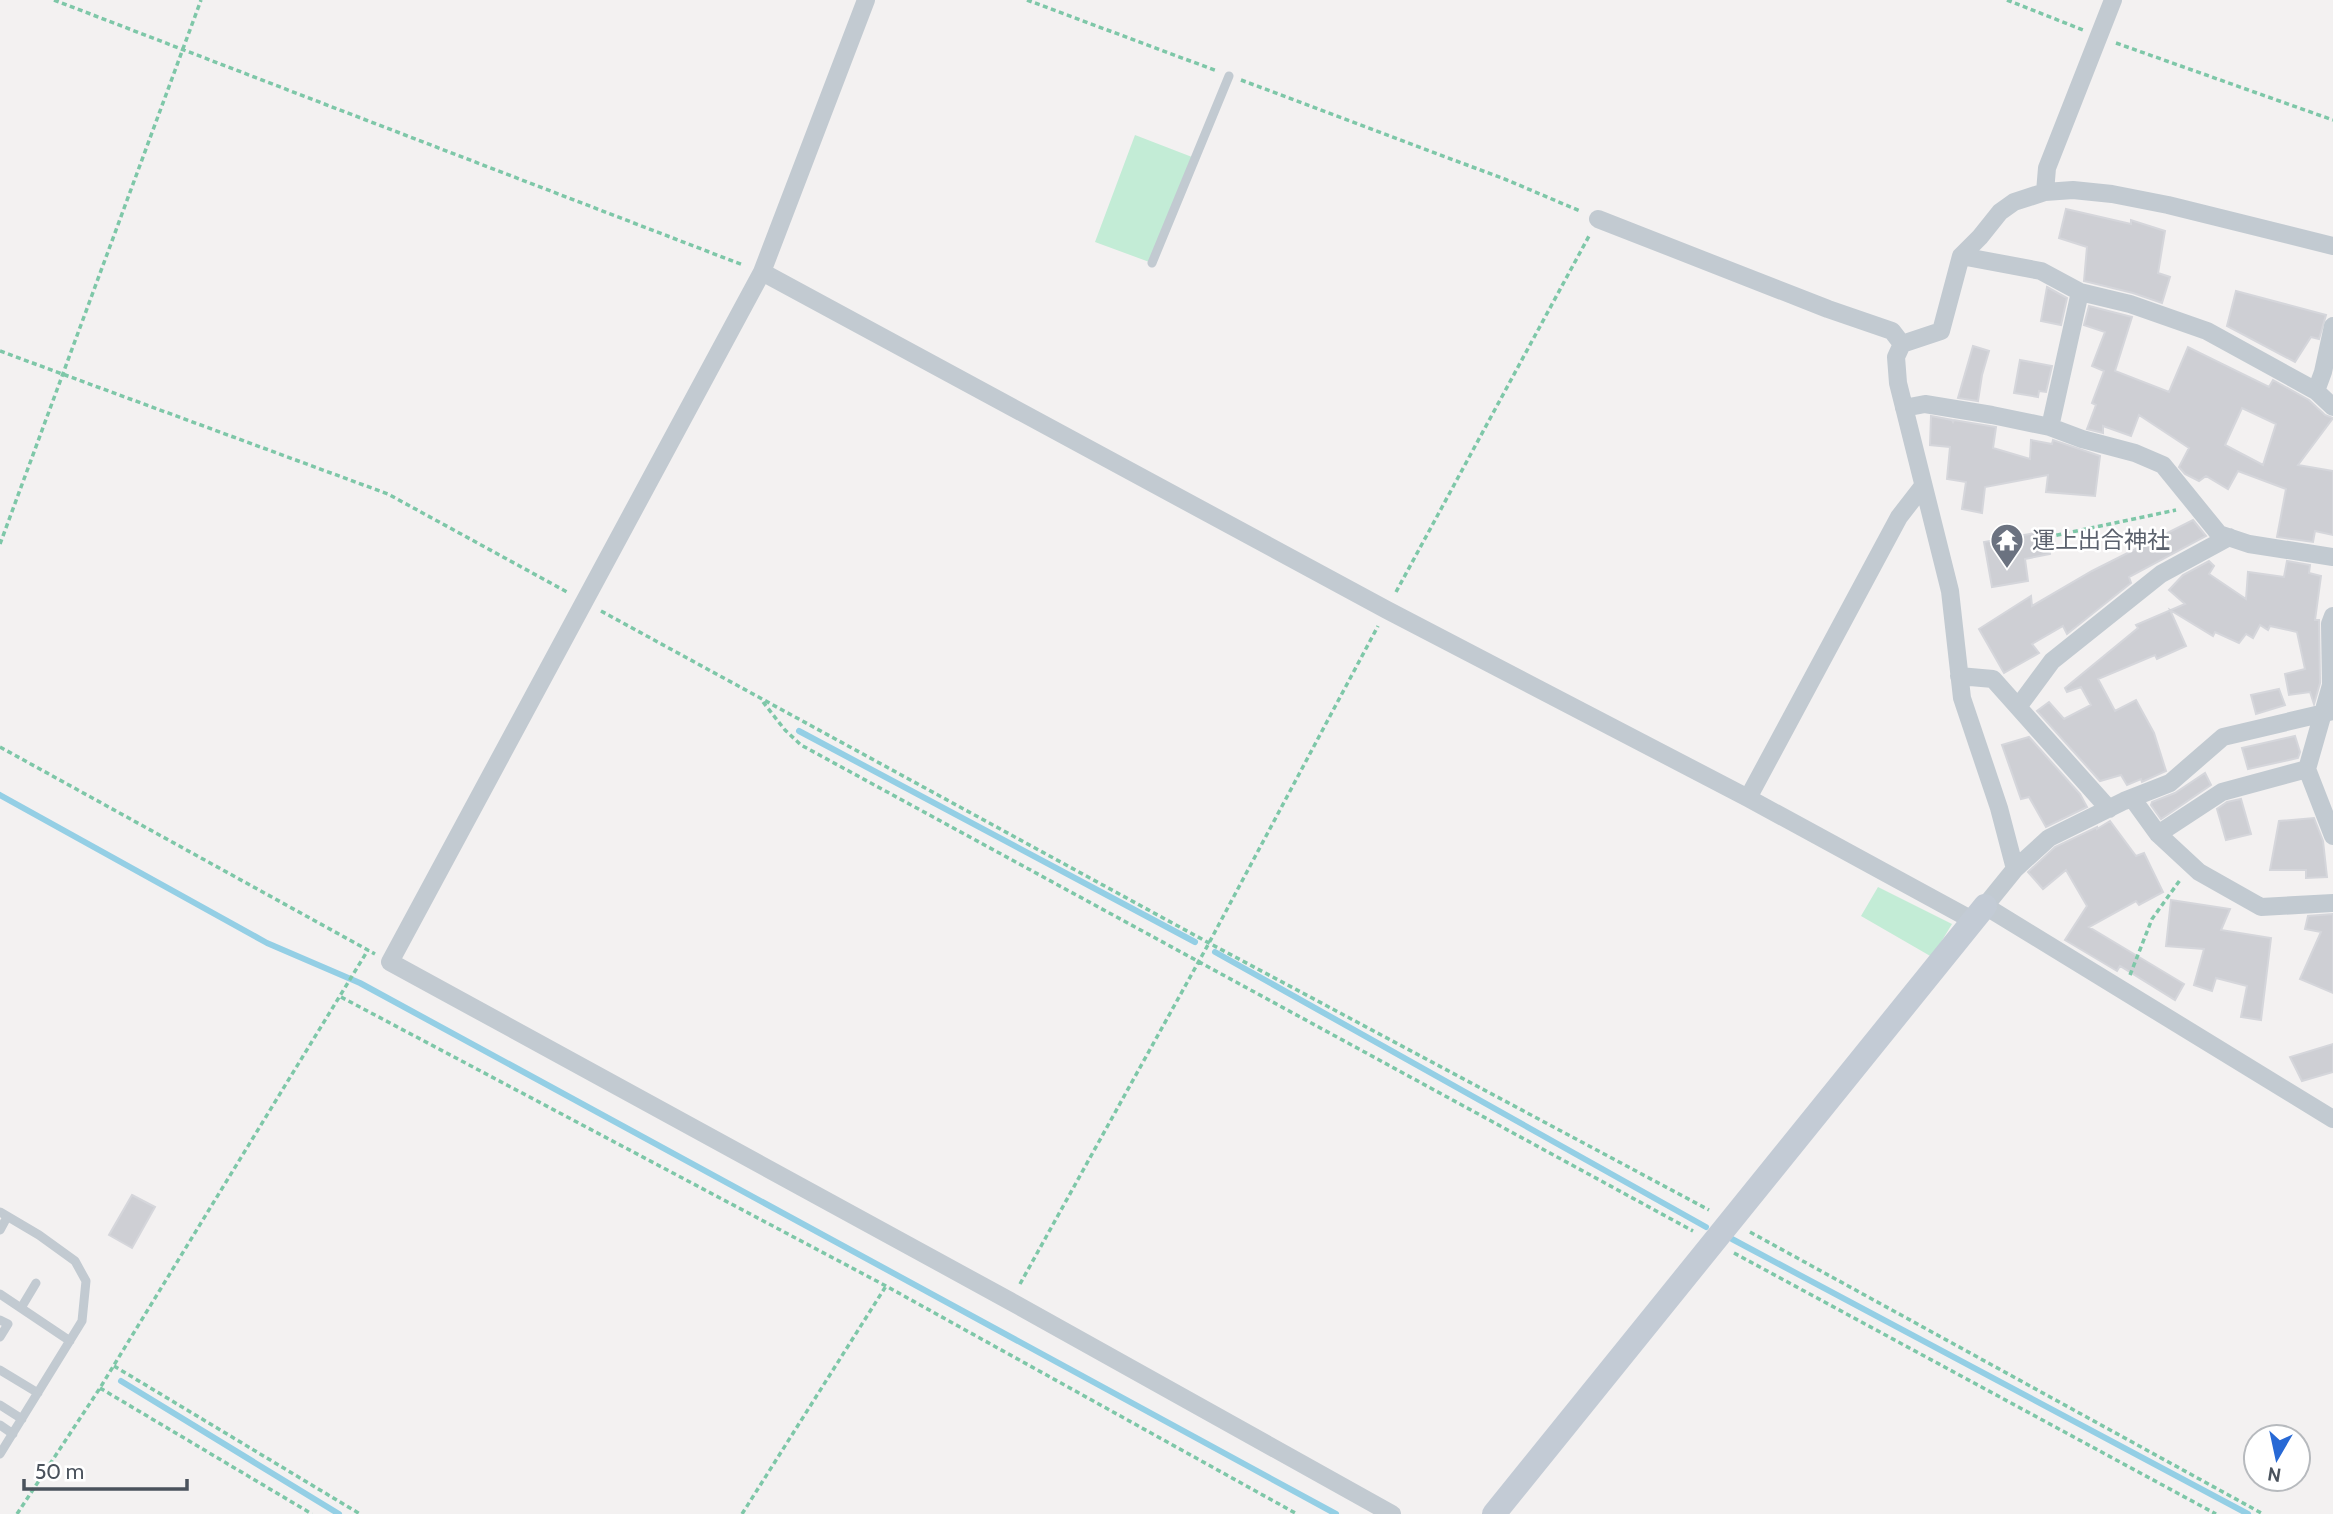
<svg xmlns="http://www.w3.org/2000/svg" width="2333" height="1514" viewBox="0 0 2333 1514" font-family="Cabin,'Noto Sans JP',sans-serif">
<rect width="100%" height="100%" fill="#f3f1f1"/>
<path fill="#c3ecd6" d="M 1135,135 L 1192,157 L 1152,263 L 1095,242 Z
M 1878,887 L 1952,924 L 1932,957 L 1861,916 Z"/>
<g fill="none" stroke-linecap="round" stroke-linejoin="round">
<path stroke="#94cfe5" stroke-width="6" d="M 799,731 L 1195,942
M 0,795 L 267,943 L 360,983 L 1336,1514
M 1215,952 L 1706,1227
M 1732,1239 L 2248,1514
M 121,1381 L 339,1514"/>
</g>
<path fill="#cecfd4" stroke="#d5d6db" stroke-width="2" fill-rule="evenodd" d="M 2066,209 L 2131,224 L 2131,220 L 2165,231 L 2158,273 L 2170,277 L 2162,303 L 2133,293 L 2084,281 L 2087,247 L 2059,238 Z
M 2047,287 L 2067,298 L 2061,325 L 2041,321 Z
M 2236,291 L 2326,315 L 2319,339 L 2311,337 L 2295,362 L 2227,326 Z
M 2089,306 L 2132,317 L 2115,371 L 2169,392 L 2188,347 L 2269,387 L 2273,380 L 2309,400 L 2325,415 L 2333,418 L 2298,465 L 2333,471 L 2333,535 L 2315,531 L 2313,542 L 2277,537 L 2286,489 L 2238,471 L 2228,489 L 2206,476 L 2199,481 L 2185,474 L 2179,467 L 2189,448 L 2139,415 L 2131,436 L 2103,426 L 2103,433 L 2087,429 L 2096,405 L 2092,403 L 2104,371 L 2092,366 L 2105,332 L 2084,325 ZM 2242,408 L 2276,424 L 2263,465 L 2225,445 Z
M 1973,346 L 1989,351 L 1982,375 L 1978,401 L 1958,398 Z
M 2020,360 L 2052,366 L 2046,392 L 2039,391 L 2038,397 L 2014,393 Z
M 1931,416 L 1952,420 L 1953,422 L 1954,420 L 1996,427 L 1993,448 L 2030,459 L 2031,440 L 2052,444 L 2053,440 L 2100,456 L 2095,496 L 2046,492 L 2048,475 L 1985,487 L 1982,513 L 1962,509 L 1966,482 L 1947,479 L 1950,447 L 1930,445 Z
M 2193,520 L 2206,536 L 2129,577 L 2131,583 L 2067,634 L 2063,626 L 2032,644 L 2039,653 L 2004,673 L 1979,629 L 2031,596 L 2032,606 L 2092,571 Z
M 2047,531 L 2050,554 L 2025,559 L 2028,581 L 1992,587 L 1984,542 Z
M 2209,561 L 2214,566 L 2209,574 L 2246,599 L 2248,572 L 2284,577 L 2287,561 L 2310,565 L 2309,573 L 2321,576 L 2315,620 L 2319,620 L 2320,683 L 2314,704 L 2310,692 L 2289,695 L 2285,674 L 2305,669 L 2297,632 L 2270,626 L 2268,630 L 2260,625 L 2253,638 L 2246,634 L 2239,643 L 2215,632 L 2213,636 L 2170,610 L 2186,646 L 2157,659 L 2155,655 L 2098,679 L 2115,711 L 2136,700 L 2154,733 L 2166,771 L 2142,782 L 2141,779 L 2127,785 L 2121,775 L 2100,781 L 2037,711 L 2049,702 L 2064,719 L 2091,705 L 2081,687 L 2067,692 L 2065,688 L 2138,628 L 2136,625 L 2185,604 L 2169,590 L 2183,575 Z
M 2279,689 L 2285,705 L 2256,714 L 2251,695 Z
M 2295,736 L 2300,752 L 2298,758 L 2248,769 L 2242,748 Z
M 2029,737 L 2080,794 L 2087,807 L 2046,827 L 2029,797 L 2021,799 L 2002,745 Z
M 2205,773 L 2211,785 L 2161,819 L 2151,805 L 2152,802 L 2175,793 Z
M 2241,799 L 2251,834 L 2226,840 L 2217,809 L 2227,802 Z
M 2314,818 L 2323,841 L 2327,877 L 2306,878 L 2306,870 L 2270,870 L 2279,821 Z
M 2110,821 L 2136,856 L 2144,853 L 2163,892 L 2139,905 L 2136,901 L 2089,927 L 2184,984 L 2175,1000 L 2120,966 L 2117,971 L 2065,940 L 2087,906 L 2066,870 L 2043,889 L 2028,872 L 2055,847 L 2097,827 L 2097,829 Z
M 2171,900 L 2230,909 L 2221,930 L 2271,938 L 2261,1020 L 2241,1017 L 2247,986 L 2216,978 L 2212,991 L 2194,985 L 2204,949 L 2166,946 Z
M 2333,914 L 2333,993 L 2300,979 L 2321,932 L 2305,929 L 2308,916 Z
M 2333,1044 L 2333,1072 L 2302,1081 L 2290,1057 Z
M 132,1195 L 155,1207 L 132,1248 L 109,1235 Z"/>
<g fill="none" stroke-linecap="round" stroke-linejoin="round">
<path stroke="#7ec7a8" stroke-width="3.5" stroke-dasharray="5 3.5" stroke-linecap="butt" d="M 54,0 L 743,265
M 1027,0 L 1217,71
M 2007,0 L 2083,30
M 2116,43 L 2333,120
M 1241,80 L 1507,180 L 1580,211
M 0,351 L 388,494 L 567,592
M 2048,537 L 2176,510
M 0,544 L 201,0
M 1396,592 L 1589,236
M 601,611 L 1209,943 L 1709,1210
M 763,702 L 785,730 L 801,745 L 1693,1231
M 0,747 L 375,954
M 2130,975 L 2152,919 L 2180,880
M 341,997 L 886,1286 L 1297,1514
M 1750,1232 L 2263,1514
M 1734,1253 L 2216,1514
M 1020,1284 L 1209,943 L 1378,626
M 114,1366 L 360,1514
M 100,1388 L 312,1514
M 17,1514 L 100,1388 L 368,950
M 742,1514 L 886,1286"/>
<path stroke="#c2cad1" stroke-width="9" d="M 1152,263 L 1229,76
M 0,1212 L 39,1235 L 75,1261 L 86,1281 L 82,1321 L 0,1454
M 0,1230 L 7,1217
M 0,1294 L 70,1341
M 21,1308 L 36,1283
M 0,1320 L 8,1324 L 0,1337
M 0,1370 L 38,1393
M 0,1405 L 22,1419
M 0,1425 L 13,1434"/>
<path stroke="#c2cad1" stroke-width="18" d="M 866,0 L 762,272 L 390,962 L 1010,1301 L 1392,1514
M 2045,192 L 2047,168 L 2113,0
M 1598,219 L 1828,309 L 1892,331 L 1902,344
M 1961,256 L 2041,271 L 2080,292 L 2130,304 L 2207,331 L 2316,391 L 2333,407
M 762,272 L 1387,610 L 1748,798 L 1972,920
M 2316,391 L 2323,372 L 2333,326
M 1904,408 L 1925,404 L 1992,415 L 2050,427 L 2082,439 L 2135,453 L 2163,465 L 2219,534 L 2249,544 L 2333,557
M 2050,427 L 2080,292
M 2333,616 L 2330,624 L 2331,685 L 2307,769 L 2333,836
M 1959,676 L 1993,679 L 2109,809
M 2018,707 L 2052,661 L 2161,574 L 2229,537
M 2333,711 L 2223,737 L 2170,783 L 2124,801 L 2049,838 L 2015,869 L 1985,906 L 2333,1119
M 1748,798 L 1899,517 L 1923,486
M 2132,798 L 2158,834 L 2199,872 L 2261,907 L 2333,903
M 2158,834 L 2222,792 L 2307,769
M 2015,869 L 1999,808 L 1962,698 L 1950,591 L 1898,383 L 1896,357 L 1902,344 L 1941,331 L 1961,256 L 1980,237 L 2000,212 L 2014,202 L 2045,192 L 2073,190 L 2112,194 L 2168,205 L 2333,246"/>
<path stroke="#c3cbd5" stroke-width="24" d="M 1494,1514 L 1985,906"/>
</g>
<defs>
<symbol id="temple-pin" viewBox="-11 -11 22 30"><path d="M0 17L-7.5 6A9.5 9.5 0 1 1 7.5 6Z" fill="#6b7280" stroke="#fff"/><path d="M0-6L5-2H3V0L6.5 2.5H4V6H1.5V3h-3V6H-4V2.5H-6.5L-3 0V-2H-5Z" fill="#fff"/></symbol>
</defs>
<g fill-rule="evenodd">
<use href="#temple-pin" x="1988" y="521" width="38" height="52"/>
</g>
<g text-anchor="middle" dominant-baseline="central" stroke-width="5" stroke-linejoin="round" paint-order="stroke">
<g font-size="23" fill="#5b616d" stroke="#fff" text-anchor="start">
<text x="2032" y="540">運上出合神社</text>
</g>
</g>
<g transform="translate(2277 1458) rotate(189)"><circle r="33" fill="#ffffff" stroke="#b7babe" stroke-width="2"/>
<path d="M0-5L12 26L0 18L-12 26Z" fill="#2869d5"/>
<text y="-10" font-size="19" font-weight="bold" text-anchor="middle" fill="#4a525c">N</text>
</g>
<path d="M24 1479v10h163v-10" fill="none" stroke="#4a525c" stroke-width="3.5"/>
<text x="35" y="1479" font-size="21" fill="#4a525c" stroke="#ffffff" stroke-width="5" paint-order="stroke">50 m</text>
</svg>
